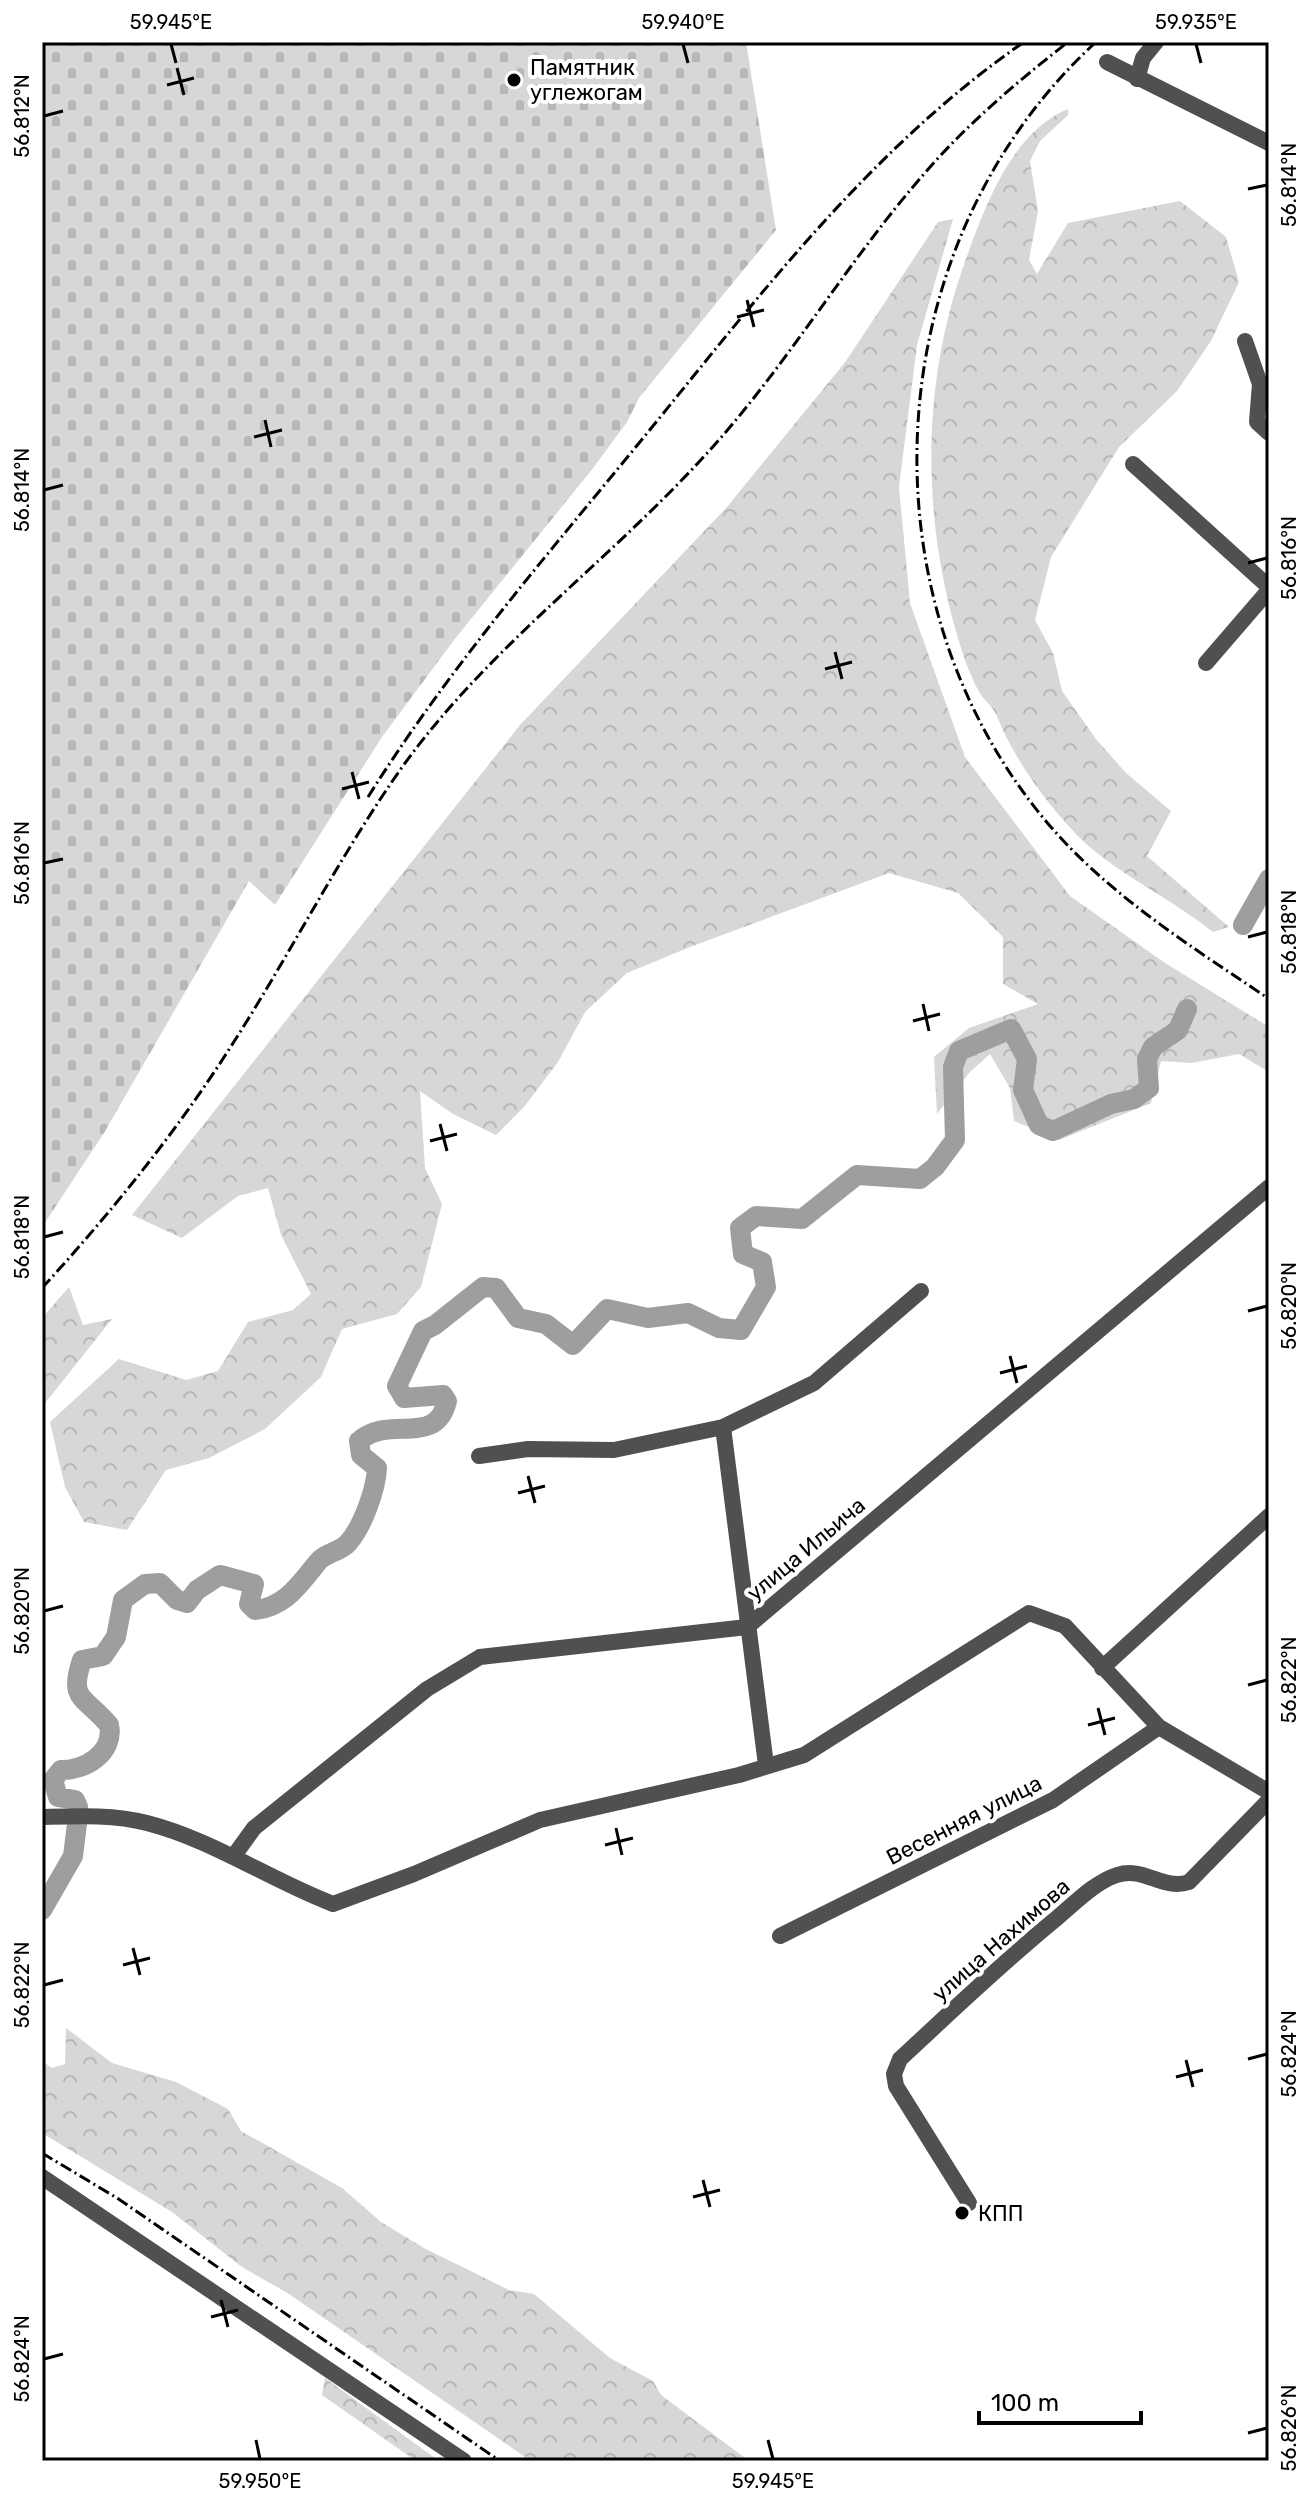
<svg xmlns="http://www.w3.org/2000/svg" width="1311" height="2503" viewBox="0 0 1311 2503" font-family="Rubik,sans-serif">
<defs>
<pattern id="forest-crowns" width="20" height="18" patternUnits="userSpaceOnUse" patternTransform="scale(2)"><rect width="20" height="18" fill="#d7d7d7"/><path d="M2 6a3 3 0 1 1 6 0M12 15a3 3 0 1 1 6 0" fill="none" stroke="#b7b7b7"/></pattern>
<pattern id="cemetery-stones" width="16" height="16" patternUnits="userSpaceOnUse" patternTransform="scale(2)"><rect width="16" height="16" fill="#d7d7d7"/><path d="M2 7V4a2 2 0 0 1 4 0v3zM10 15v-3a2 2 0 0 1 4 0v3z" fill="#b7b7b7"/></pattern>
</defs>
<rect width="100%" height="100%" fill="#fff"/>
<path fill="url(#forest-crowns)" d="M 1068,109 L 1068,115 L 1040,141 L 1030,161 L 1038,211 L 1029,260 L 1037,274 L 1068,223 L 1180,201 L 1226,237 L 1239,282 L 1211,341 L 1177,391 L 1119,447 L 1051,557 L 1035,620 L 1053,653 L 1062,691 L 1096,739 L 1126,773 L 1171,811 L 1147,856 L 1229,927 L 1213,932 C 1172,899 1123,877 1084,842 C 1049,808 1013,758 996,714 C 992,706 986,702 981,695 C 973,682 967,666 962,651 C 921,524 920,384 966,259 C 985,206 1012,132 1068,109 Z
M 953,219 L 917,345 L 899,487 L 910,603 L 965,757 L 1070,896 L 1165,963 L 1269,1027 L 1269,1072 L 1239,1054 L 1192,1063 L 1161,1061 L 1151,1103 L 1059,1140 L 1014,1121 L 1010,1088 L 990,1054 L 970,1072 L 937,1114 L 934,1057 L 969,1028 L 1038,1004 L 1003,984 L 1003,937 L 958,893 L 889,873 L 690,947 L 627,973 L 585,1012 L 558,1062 L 524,1107 L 496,1135 L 453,1114 L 420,1091 L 425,1168 L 442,1204 L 421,1287 L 397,1314 L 342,1329 L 321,1377 L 265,1429 L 209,1458 L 166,1470 L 127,1530 L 84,1522 L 65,1487 L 50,1422 L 119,1359 L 186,1380 L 218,1371 L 248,1322 L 293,1310 L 311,1294 L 281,1235 L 268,1188 L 238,1196 L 182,1238 L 132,1215 L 520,725 L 727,507 L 846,361 L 938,222 Z
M 69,1287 L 83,1325 L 112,1319 L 42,1407 L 42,1318 Z
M 66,2028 L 112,2063 L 176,2082 L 228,2109 L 241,2131 L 342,2188 L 381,2222 L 424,2248 L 509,2290 L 534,2294 L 610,2358 L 653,2381 L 661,2395 L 749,2461 L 531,2461 L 289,2294 L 242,2267 L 172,2212 L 42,2133 L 42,2061 L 52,2068 L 65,2064 Z
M 325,2378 L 439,2461 L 416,2461 L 322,2395 Z"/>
<path fill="url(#cemetery-stones)" d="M 42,42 L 746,42 L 776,230 L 639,398 L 627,422 L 594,467 L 454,640 L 382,737 L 275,905 L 249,881 L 104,1133 L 42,1227 Z"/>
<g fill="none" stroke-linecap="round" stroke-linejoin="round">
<path stroke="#9e9e9e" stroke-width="20" d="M 1243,925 L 1269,879
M 78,1807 L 75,1800 L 58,1797 L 53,1780 L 61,1770 C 84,1771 115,1753 109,1725 C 85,1696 68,1701 82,1660 L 103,1656 L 116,1637 L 123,1600 L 145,1584 L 160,1583 L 177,1600 L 187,1603 L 197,1590 L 220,1575 L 254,1584 L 249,1604 L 255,1610 C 285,1607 299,1585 317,1563 C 324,1553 340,1552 348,1543 C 363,1526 376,1489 377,1468 L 361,1455 L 359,1441 C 390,1414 436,1448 447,1401 L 443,1395 L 404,1398 L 397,1386 L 423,1331 L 435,1325 L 483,1287 L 496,1288 L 518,1318 L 546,1324 L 573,1345 L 607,1309 L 648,1318 L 688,1313 L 719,1328 L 741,1330 L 766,1287 L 762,1262 L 743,1254 L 740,1228 L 756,1216 L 802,1219 L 857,1175 L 920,1179 L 935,1167 L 955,1140 L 953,1067 L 959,1051 L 1011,1029 L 1027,1059 L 1023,1090 L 1039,1125 L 1053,1131 L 1111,1104 L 1134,1099 L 1149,1088 L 1147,1059 L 1153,1047 L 1178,1030 L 1187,1009
M 42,1910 L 73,1856 L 77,1824"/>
<path stroke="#505050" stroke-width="16" d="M 1107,62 L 1269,143
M 1137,79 L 1143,58 L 1156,42
M 1245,341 L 1260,384 L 1257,422 L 1269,433
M 1133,464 L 1269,587
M 1206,663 L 1269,590
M 723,1427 L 766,1765
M 479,1456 L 528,1449 L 614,1450 L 723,1427 L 814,1383 L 921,1291
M 1102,1668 L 1269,1516
M 42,1817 C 76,1816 113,1814 147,1823 C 213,1840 270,1880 333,1904 L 414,1874 L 540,1820 L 739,1775 L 804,1755 L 1029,1613 L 1065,1626 L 1159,1727 L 1269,1792
M 233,1857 L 254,1828 L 427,1689 L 480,1657 L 747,1627 L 1269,1187
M 780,1936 L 1053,1800 L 1159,1727
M 42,2177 L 464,2461
M 969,2203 L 896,2086 L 894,2074 L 900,2059 C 952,2011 1003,1962 1057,1918 C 1075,1903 1095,1882 1117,1875 C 1144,1866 1163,1891 1189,1882 L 1269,1800"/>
<path stroke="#000" stroke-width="3" stroke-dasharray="12 4 2 4" stroke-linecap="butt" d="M 1096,42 C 880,240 857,587 1040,814 C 1103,892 1188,944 1269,999
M 368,797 C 449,668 548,554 644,437 C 760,295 872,147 1024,42
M 42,1288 C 109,1215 174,1135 228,1051 C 287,960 336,862 398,773 C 484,650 609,562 709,451 C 788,364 847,262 924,174 C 967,124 1017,82 1068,42
M 42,2153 L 117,2198 L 500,2461"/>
</g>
<path fill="none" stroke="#000" stroke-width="3" d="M 171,44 L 176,63M 683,44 L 688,63M 1196,44 L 1201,63M 177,68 L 184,95M 167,85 L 194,78M 44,116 L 63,111M 1248,189 L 1267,185M 747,300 L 754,327M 737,317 L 764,310M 265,420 L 271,447M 254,437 L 282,430M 44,490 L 63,485M 1248,563 L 1267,558M 835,652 L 842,679M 825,669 L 852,662M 352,772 L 359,799M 342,789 L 369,782M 44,863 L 63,859M 1248,937 L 1267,932M 923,1004 L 929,1031M 913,1021 L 940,1014M 440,1124 L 447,1151M 430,1141 L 457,1134M 44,1237 L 63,1232M 1248,1311 L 1267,1306M 1010,1356 L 1017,1383M 1000,1373 L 1027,1366M 528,1476 L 535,1503M 518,1493 L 545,1486M 44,1611 L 63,1606M 1248,1685 L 1267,1680M 1098,1708 L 1105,1735M 1088,1725 L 1115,1718M 616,1828 L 622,1855M 605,1845 L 633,1838M 133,1948 L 140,1975M 123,1965 L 150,1958M 44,1985 L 63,1980M 1248,2059 L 1267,2054M 1186,2060 L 1193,2087M 1176,2077 L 1203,2070M 703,2180 L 710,2207M 693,2197 L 720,2190M 221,2300 L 228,2327M 211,2317 L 238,2310M 44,2359 L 63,2354M 1248,2433 L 1267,2428M 256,2440 L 260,2459M 768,2440 L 773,2459"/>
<g fill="#000" stroke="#fff" stroke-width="3">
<circle cx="514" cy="80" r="8"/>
<circle cx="962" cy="2213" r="8"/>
</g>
<g text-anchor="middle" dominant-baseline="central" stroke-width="8" stroke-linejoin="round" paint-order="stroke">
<g font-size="22" fill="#000" stroke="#fff" text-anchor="start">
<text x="530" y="67">Памятник<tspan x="530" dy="25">углежогам</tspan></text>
<text x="978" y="2213">КПП</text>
</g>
<g font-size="22" fill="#000" stroke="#fff">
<text transform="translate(806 1549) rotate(-40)">улица Ильича</text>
<text transform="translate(964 1820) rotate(-27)">Весенняя улица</text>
<text transform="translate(1001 1940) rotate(-41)">улица Нахимова</text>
</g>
</g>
<rect width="1311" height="2503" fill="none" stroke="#ffffff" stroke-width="88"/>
<path d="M979 2411v12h162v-12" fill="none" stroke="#000000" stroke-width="4"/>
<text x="991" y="2411" font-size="24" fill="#000000" stroke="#ffffff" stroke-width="6" paint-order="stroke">100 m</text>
<rect x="44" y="44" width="1223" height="2415" fill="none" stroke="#000" stroke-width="3"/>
<g font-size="20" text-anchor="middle" fill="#000">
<text x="171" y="29">59.945°E</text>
<text x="683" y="29">59.940°E</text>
<text x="1196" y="29">59.935°E</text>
<text transform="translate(22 116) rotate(-90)" y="7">56.812°N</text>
<text transform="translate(1289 185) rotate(-90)" y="7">56.814°N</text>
<text transform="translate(22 490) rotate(-90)" y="7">56.814°N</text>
<text transform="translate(1289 558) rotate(-90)" y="7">56.816°N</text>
<text transform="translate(22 863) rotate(-90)" y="7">56.816°N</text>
<text transform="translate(1289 932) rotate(-90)" y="7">56.818°N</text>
<text transform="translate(22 1237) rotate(-90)" y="7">56.818°N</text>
<text transform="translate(1289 1306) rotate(-90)" y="7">56.820°N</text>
<text transform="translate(22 1611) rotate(-90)" y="7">56.820°N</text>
<text transform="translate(1289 1680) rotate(-90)" y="7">56.822°N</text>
<text transform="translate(22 1985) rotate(-90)" y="7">56.822°N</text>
<text transform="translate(1289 2054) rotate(-90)" y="7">56.824°N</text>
<text transform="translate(22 2359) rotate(-90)" y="7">56.824°N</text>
<text transform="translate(1289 2428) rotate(-90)" y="7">56.826°N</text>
<text x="260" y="2488">59.950°E</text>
<text x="773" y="2488">59.945°E</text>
</g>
</svg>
